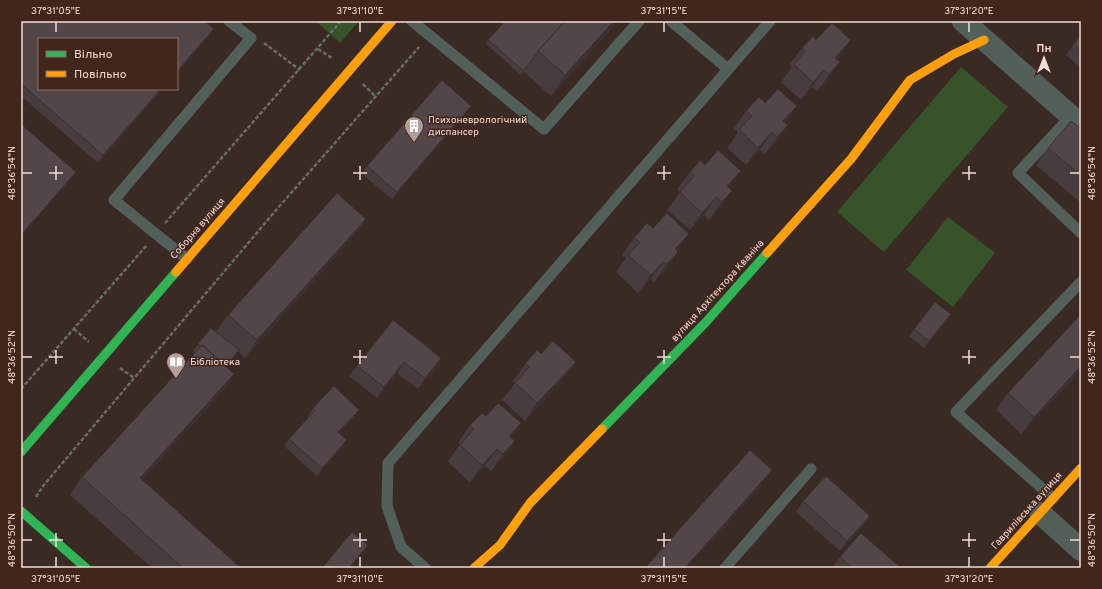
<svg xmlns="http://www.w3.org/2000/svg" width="1102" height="589" viewBox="0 0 1102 589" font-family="Overpass,sans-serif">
<rect width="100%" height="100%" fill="#3a2a24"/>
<path fill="#375329" d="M 316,21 L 359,21 L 340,43 Z
M 961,67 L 1008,107 L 884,252 L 837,212 Z
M 948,217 L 995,253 L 953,307 L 906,270 Z"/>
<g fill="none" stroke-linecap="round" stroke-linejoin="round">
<path stroke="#676c66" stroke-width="2.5" stroke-dasharray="4 2" stroke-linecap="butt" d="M 264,43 L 300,70
M 318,49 L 332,58
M 363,84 L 376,97
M 165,223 L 341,21
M 74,329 L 89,342
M 120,368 L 134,378
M 21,389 L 147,245
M 36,497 L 43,486 L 277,209 L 419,47"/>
<path stroke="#53605a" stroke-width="11" d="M 412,21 L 544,129 L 639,21
M 671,21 L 728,69
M 1071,116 L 1018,173 L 1081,233
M 187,259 L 114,200 L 251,38 L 229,21
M 1053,498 L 956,412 L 1081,282
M 425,568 L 401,547 L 387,506 L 388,463 L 770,21
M 725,568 L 811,469"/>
<path stroke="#53605a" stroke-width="22" d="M 963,21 L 1081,125
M 1040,513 L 1081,550"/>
<path stroke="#30b455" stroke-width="9" d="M 602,429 L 706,322 L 767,253
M 21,452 L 176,272
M 21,511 L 86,568"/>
<path stroke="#ff9f0a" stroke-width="9" d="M 767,253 L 851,159 L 910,80 L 954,54 L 984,40
M 176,272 L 392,21
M 474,568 L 500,545 L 530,503 L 602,429
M 990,568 L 1081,468"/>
</g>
<path fill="#473c3e" d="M 21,21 L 209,36 L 98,163 L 21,96 Z
M 612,28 L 551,96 L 524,72 L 521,75 L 486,44 L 488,40 Z
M 1081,36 L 1081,68 L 1066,55 L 1074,44 Z
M 816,40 L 851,40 L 837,60 L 828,79 L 817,91 L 812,87 L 801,100 L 781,82 L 792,67 L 789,65 L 802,48 Z
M 765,103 L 797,106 L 785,122 L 788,125 L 776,142 L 765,154 L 760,150 L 746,165 L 727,148 L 738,132 L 734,128 L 746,111 Z
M 471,106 L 466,113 L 392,199 L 362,174 L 367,166 Z
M 1081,129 L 1081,203 L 1036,165 L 1048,148 Z
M 690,172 L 729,188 L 720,208 L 709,220 L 704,215 L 690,230 L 667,210 L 680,192 L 677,189 Z
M 366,219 L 354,236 L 245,358 L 238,351 L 226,367 L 234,374 L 222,392 L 142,479 L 241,568 L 152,568 L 70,495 L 82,477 L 195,353 L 193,351 L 198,344 L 216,332 L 228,315 Z
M 653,228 L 678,252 L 666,270 L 654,282 L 651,279 L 638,293 L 616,272 L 626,258 L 622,255 L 634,238 Z
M 951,314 L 946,322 L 924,348 L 909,336 L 914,329 Z
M 1081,314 L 1081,370 L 1021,434 L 996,410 L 1008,393 Z
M 541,354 L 576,362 L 563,379 L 525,421 L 502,400 L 515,383 L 513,381 L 525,364 Z
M 441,358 L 434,369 L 418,389 L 397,373 L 377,398 L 349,376 L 357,366 Z
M 313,408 L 359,410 L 354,417 L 339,433 L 342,447 L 317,476 L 284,446 L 289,439 L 309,417 L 308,416 Z
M 486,416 L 521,423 L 511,437 L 503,458 L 491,471 L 485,466 L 470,483 L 448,462 L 460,444 L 458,443 L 470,425 Z
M 803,501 L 870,516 L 863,526 L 840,551 L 796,512 Z
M 840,557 L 901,568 L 832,568 Z"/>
<path fill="#393132" d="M 614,21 L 617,21 L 612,28 L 551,96 L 565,75 Z
M 214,29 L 209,36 L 177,72 L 177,71 Z
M 851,40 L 839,58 L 827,72 L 835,58 Z
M 840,62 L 828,79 L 817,91 L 829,74 Z
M 824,70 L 812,87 L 801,100 L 813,82 Z
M 161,89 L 163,89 L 98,163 L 103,155 Z
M 471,106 L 466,113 L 392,199 L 397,192 Z
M 797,106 L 784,123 L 783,121 Z
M 788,125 L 776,142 L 765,154 L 777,137 Z
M 772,132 L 760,150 L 746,165 L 758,148 Z
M 741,171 L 728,188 L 727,186 Z
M 76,172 L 69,182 L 21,237 L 21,235 Z
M 732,191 L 720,208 L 709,220 L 722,202 Z
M 716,197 L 704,215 L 690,230 L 702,213 Z
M 366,219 L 354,236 L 245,358 L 257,340 Z
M 689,234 L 677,251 L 675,249 Z
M 678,252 L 666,270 L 654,282 L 667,264 Z
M 663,262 L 651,279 L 638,293 L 651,275 Z
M 951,314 L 946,322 L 924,348 L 929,341 Z
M 239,350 L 234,358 L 221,373 L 226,366 Z
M 441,358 L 434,369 L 418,389 L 425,378 Z
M 404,362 L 397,373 L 377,398 L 384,387 Z
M 576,362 L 563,379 L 525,421 L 537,403 Z
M 1081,366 L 1081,370 L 1021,434 L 1034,417 Z
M 234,374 L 222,392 L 128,495 L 140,478 Z
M 359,410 L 354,417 L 333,439 L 338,432 Z
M 521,423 L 509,441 L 509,436 Z
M 347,440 L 342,447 L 317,476 L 322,468 Z
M 515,441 L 503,458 L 491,471 L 503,454 Z
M 497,449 L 485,466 L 470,483 L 482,465 Z
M 772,470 L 763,484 L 687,568 L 685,568 Z
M 870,516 L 863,526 L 840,551 L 847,541 Z"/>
<path fill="#524648" stroke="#393132" d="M 21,21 L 205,21 L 214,29 L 177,71 L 177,39 L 39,39 L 39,89 L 161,89 L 103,155 L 21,84 Z
M 505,21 L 565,21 L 538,51 L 524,71 L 488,40 Z
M 565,21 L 614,21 L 565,75 L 538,51 Z
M 832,23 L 851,40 L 835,58 L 840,62 L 829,74 L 824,70 L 813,82 L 794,65 L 805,51 L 802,48 L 813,36 L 816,40 Z
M 1081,36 L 1081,51 L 1074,44 Z
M 442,80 L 471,106 L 397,192 L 367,166 Z
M 778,89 L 797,106 L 783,121 L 788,125 L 777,137 L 772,132 L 758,148 L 739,130 L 752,116 L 746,111 L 759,97 L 765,103 Z
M 1071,121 L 1081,129 L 1081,175 L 1048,148 Z
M 21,124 L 76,172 L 21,235 Z
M 718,150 L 741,171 L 727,186 L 732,191 L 722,202 L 716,197 L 702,213 L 680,192 L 694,176 L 690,172 L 700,160 L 705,165 Z
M 337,193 L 366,219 L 257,340 L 228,315 Z
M 667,213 L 689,234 L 675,249 L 678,252 L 667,264 L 663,262 L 651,275 L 628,255 L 640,242 L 634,238 L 647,223 L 653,228 Z
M 935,302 L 951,314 L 929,341 L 914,329 Z
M 1081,314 L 1081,366 L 1034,417 L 1008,393 Z
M 393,320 L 441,358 L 425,378 L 404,362 L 384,387 L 357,366 Z
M 211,328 L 239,350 L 226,366 L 202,345 L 201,346 L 198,344 Z
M 553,341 L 576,362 L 537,403 L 515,383 L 529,367 L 525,364 L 537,350 L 541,354 Z
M 202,345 L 234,374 L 140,478 L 241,568 L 183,568 L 82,477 Z
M 334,386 L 359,410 L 338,432 L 347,440 L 322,468 L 289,439 L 315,410 L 313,408 Z
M 498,403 L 521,423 L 509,436 L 515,441 L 503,454 L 497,449 L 482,465 L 460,445 L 474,429 L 470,425 L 482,413 L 486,416 Z
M 750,450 L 772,470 L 685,568 L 645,568 Z
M 826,476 L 870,516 L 847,541 L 803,501 Z
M 352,532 L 368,545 L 349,568 L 322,568 Z
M 861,533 L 901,568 L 852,568 L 840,557 Z"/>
<path fill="none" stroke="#f1ddd6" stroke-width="1.5" d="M 56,22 L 56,32M 360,22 L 360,32M 664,22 L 664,32M 969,22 L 969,32M 56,166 L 56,180M 360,166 L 360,180M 664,166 L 664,180M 969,166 L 969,180M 22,173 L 32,173M 49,173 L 63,173M 353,173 L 367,173M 657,173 L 671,173M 962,173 L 976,173M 1070,173 L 1080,173M 56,350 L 56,364M 360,350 L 360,364M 664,350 L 664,364M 969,350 L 969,364M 22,357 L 32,357M 49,357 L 63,357M 353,357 L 367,357M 657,357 L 671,357M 962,357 L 976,357M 1070,357 L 1080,357M 56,533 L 56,547M 360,533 L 360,547M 664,533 L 664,547M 969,533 L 969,547M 22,540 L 32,540M 49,540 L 63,540M 353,540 L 367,540M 657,540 L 671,540M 962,540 L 976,540M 1070,540 L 1080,540M 56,557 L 56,567M 360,557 L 360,567M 664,557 L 664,567M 969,557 L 969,567"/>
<defs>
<symbol id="building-pin" viewBox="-11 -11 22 30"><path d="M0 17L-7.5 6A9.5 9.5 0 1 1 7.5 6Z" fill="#b19e98" stroke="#43261b"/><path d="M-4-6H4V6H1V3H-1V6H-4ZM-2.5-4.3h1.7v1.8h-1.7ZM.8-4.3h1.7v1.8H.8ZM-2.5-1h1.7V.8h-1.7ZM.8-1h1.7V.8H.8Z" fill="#fff"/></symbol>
<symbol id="library-pin" viewBox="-11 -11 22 30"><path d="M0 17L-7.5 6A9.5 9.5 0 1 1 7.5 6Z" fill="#b19e98" stroke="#43261b"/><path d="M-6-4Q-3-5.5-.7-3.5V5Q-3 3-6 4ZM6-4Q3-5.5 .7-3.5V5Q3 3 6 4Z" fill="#fff"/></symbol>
</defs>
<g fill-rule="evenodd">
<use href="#building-pin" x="403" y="115" width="22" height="30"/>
<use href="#library-pin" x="165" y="351" width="22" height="30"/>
</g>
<g text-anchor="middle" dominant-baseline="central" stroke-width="3" stroke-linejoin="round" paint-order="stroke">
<g font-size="10" fill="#f1ddd6" stroke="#43261b" text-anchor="start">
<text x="428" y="120">Психоневрологічний<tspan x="428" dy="12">диспансер</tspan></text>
<text x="190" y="362">Бібліотека</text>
</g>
<g font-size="10" fill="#f1ddd6" stroke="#43261b">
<text transform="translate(198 229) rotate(-49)">Соборна вулиця</text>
<text transform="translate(718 291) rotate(-48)">вулиця Архітектора Кваніна</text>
<text transform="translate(1027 511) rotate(-48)">Гаврилівська вулиця</text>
</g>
</g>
<rect width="1102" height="589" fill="none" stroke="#43261b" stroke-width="44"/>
<rect x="38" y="38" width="140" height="52" fill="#43261b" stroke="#896f66"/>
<rect x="46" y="51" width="20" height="6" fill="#30b455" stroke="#896f66"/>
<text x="74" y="58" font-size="12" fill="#f1ddd6">Вільно</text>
<rect x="46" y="71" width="20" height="6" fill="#ff9f0a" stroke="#896f66"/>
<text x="74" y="78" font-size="12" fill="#f1ddd6">Повільно</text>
<g transform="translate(1044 58)" stroke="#43261b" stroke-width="3" paint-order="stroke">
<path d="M0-3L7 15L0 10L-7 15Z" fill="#f1ddd6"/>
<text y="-6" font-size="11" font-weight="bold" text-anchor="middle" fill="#f1ddd6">Пн</text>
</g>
<rect x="22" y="22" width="1058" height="545" fill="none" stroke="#f1ddd6" stroke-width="1.5"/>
<g font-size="10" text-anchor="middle" fill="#f1ddd6">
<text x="56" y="14">37°31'05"E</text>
<text x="360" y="14">37°31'10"E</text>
<text x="664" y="14">37°31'15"E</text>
<text x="969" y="14">37°31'20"E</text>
<text transform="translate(11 173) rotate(-90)" y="4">48°36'54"N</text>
<text transform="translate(1091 173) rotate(-90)" y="4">48°36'54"N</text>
<text transform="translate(11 357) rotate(-90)" y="4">48°36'52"N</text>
<text transform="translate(1091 357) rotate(-90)" y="4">48°36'52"N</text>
<text transform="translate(11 540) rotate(-90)" y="4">48°36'50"N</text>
<text transform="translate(1091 540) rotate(-90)" y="4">48°36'50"N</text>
<text x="56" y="582">37°31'05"E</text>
<text x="360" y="582">37°31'10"E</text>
<text x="664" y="582">37°31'15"E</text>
<text x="969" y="582">37°31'20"E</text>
</g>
</svg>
